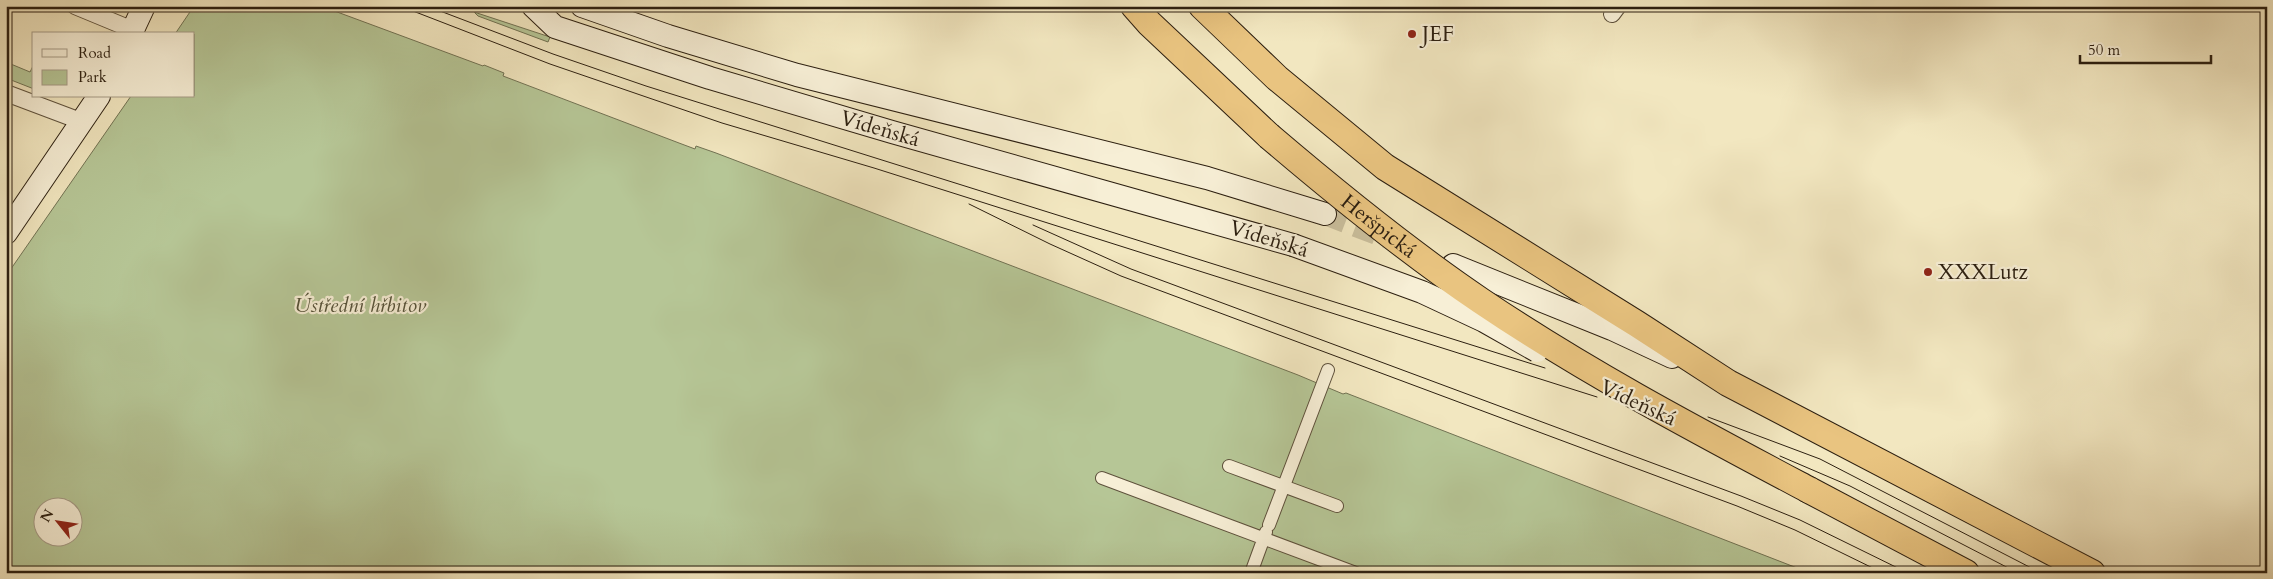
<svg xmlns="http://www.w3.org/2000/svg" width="2273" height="579" viewBox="0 0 2273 579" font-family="Cardo,serif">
<rect width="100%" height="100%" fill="#f2e7c0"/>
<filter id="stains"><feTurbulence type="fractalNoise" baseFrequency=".004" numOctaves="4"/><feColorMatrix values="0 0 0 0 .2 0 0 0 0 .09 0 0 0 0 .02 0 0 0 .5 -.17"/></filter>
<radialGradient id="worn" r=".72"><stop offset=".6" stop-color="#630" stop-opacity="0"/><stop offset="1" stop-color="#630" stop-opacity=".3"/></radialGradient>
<path fill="#b6c696" stroke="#717253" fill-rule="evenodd" d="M 194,6 L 321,6 L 483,66 L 484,65 L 504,73 L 503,76 L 679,143 L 695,149 L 696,146 L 716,153 L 1298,375 L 1343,394 L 1346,393 L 1810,573 L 6,573 L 6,276 L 131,96 L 194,96 L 194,34 L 175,34 ZM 42,506 L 72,506 L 72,536 L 42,536 Z
M 474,12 L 550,37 L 548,42 L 478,16 Z
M 6,62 L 30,72 L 34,64 L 34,89 L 6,78 Z"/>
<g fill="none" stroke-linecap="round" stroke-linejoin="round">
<path stroke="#cabf9d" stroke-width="22" stroke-dasharray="22 11" stroke-linecap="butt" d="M 1325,214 L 1387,238"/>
<defs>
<path id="pedestrian" d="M 1229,466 L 1337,506
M 1102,478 L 1356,573
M 1269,525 L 1328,370
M 1251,573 L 1266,532"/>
<path id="minor" d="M 75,6 L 133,30
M 1612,14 L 1618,6
M 6,93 L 83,122"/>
<g id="secondary">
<path id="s1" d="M 533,6 L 555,27 L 710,78 L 892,132 L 1293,245"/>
<path d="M 582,6 L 668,36 L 797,75 L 1207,178 L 1325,214"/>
<path d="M 131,34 L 144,6"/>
<path d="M 6,233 L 99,96"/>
<path d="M 1453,265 L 1612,329 L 1672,357"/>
</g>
<path id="trunk" d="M 1134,6 L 1149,23 L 1269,136
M 1202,6 L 1277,78 L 1385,167 L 1637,324 L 1728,383 L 2092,573
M 1809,490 L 1966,573"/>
</defs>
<use href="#pedestrian" stroke="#5e513c" stroke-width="14"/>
<use href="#minor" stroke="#5e513c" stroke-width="18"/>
<use href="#secondary" stroke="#2c1f10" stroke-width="24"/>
<use href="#trunk" stroke="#2c1f10" stroke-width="28"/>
<use href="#pedestrian" stroke="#f7efd6" stroke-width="12"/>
<use href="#minor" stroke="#f7efd6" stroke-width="16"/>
<use href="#secondary" stroke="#f7efd6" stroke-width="22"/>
<use href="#trunk" stroke="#e9c480" stroke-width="26"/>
<path stroke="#2c1f10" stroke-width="1" d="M 400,6 L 550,64 L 722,123 L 874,168 L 1597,397
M 427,6 L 553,54 L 646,86 L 1545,368
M 969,204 L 1050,244 L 1121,276 L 1737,506 L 1795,530 L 1883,573
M 1033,225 L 1131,269 L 1741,496 L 1800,520 L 1908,573
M 1708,417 L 1820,459 L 2041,573
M 1780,456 L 1850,486 L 2018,573"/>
<defs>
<path id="secondary-bridge" d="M 1293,245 L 1422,292 L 1484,321 L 1537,351"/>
<g id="trunk-bridge">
<path id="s2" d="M 1269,136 C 1337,194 1407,251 1481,301 C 1586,372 1698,431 1809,490"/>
</g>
</defs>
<use href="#secondary-bridge" stroke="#2c1f10" stroke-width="24" stroke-linecap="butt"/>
<use href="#trunk-bridge" stroke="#2c1f10" stroke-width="28" stroke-linecap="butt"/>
<use href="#secondary-bridge" stroke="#f7efd6" stroke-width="22"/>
<use href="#trunk-bridge" stroke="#e9c480" stroke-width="26"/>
</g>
<g fill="#8f2418" stroke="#f7efd6" stroke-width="2">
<circle cx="1412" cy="34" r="5"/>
<circle cx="1928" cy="272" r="5"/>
</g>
<g text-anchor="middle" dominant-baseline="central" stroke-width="4.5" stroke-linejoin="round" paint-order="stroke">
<g font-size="21" fill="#2c1f10" stroke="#f7efd6" text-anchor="start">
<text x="1422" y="34">JEF</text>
<text x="1938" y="272">XXXLutz</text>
</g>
<g font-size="21" fill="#2c1f10" stroke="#f7efd6">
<text stroke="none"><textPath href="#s1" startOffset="371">Vídeňská</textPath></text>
<text stroke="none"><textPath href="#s2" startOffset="142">Heršpická</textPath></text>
<text transform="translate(1269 239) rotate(17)">Vídeňská</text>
<text transform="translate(1638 403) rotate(25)">Vídeňská</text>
</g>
<g font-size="21" font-style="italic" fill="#555138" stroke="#f7efd6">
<text x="360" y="305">Ústřední hřbitov</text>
</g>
</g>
<rect width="2273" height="579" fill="none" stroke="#f2e7c0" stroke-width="25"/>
<rect x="8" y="8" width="2258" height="564" fill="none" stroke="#2c1f10" stroke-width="2.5"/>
<rect x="12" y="12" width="2248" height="554" fill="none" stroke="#2c1f10"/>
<rect x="32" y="32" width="162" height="65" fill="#f7efd6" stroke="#a69c87"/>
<rect x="42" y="49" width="25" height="8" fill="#f7efd6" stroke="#a69c87"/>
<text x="78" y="58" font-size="15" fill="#2c1f10">Road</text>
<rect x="42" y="70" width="25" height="15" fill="#b6c696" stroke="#a69c87"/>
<text x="78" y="82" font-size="15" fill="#2c1f10">Park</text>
<g transform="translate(58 522) rotate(300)"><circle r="24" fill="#f7efd6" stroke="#a69c87"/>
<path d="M0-4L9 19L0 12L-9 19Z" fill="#8f2418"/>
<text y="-8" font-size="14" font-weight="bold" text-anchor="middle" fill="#2c1f10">N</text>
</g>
<path d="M2080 55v8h131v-8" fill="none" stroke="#2c1f10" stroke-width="2.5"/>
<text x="2088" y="55" font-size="15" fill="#2c1f10" stroke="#f7efd6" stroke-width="4" paint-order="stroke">50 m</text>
<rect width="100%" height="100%" filter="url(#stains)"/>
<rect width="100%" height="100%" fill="url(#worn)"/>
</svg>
